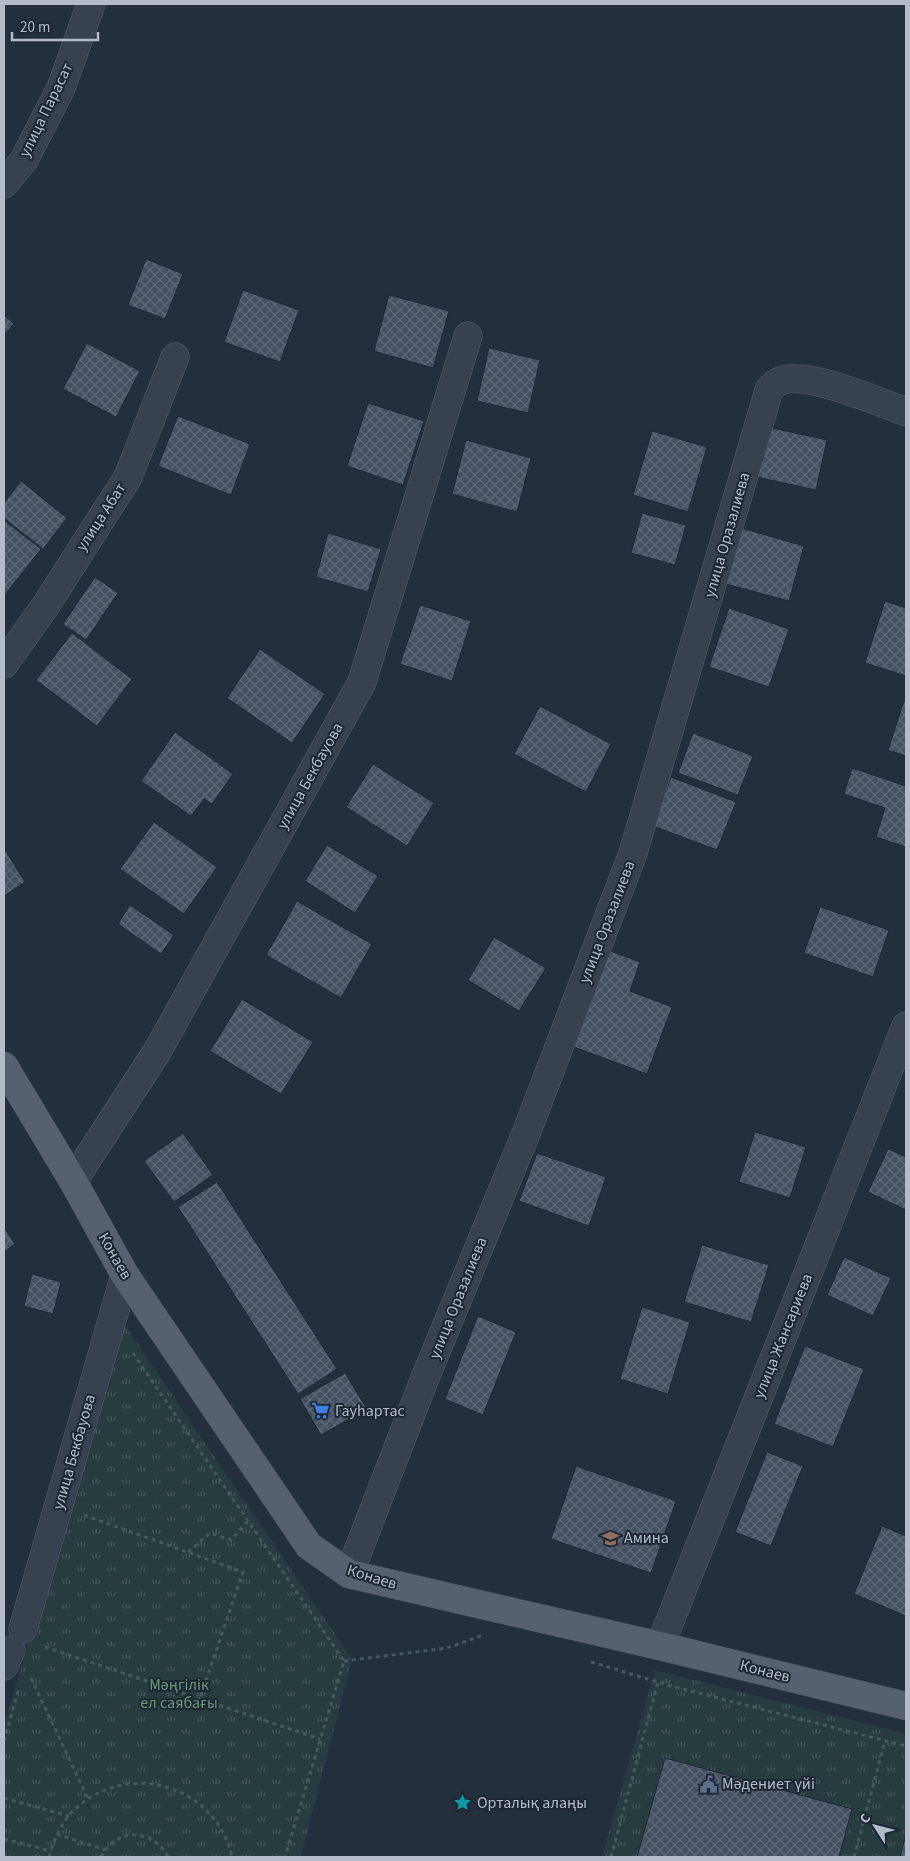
<svg xmlns="http://www.w3.org/2000/svg" width="910" height="1861" viewBox="0 0 910 1861" font-family="'Source Sans 3',sans-serif">
<defs>
<pattern id="park-tufts" width="24" height="20" patternUnits="userSpaceOnUse" patternTransform="scale(1.25)"><rect width="24" height="20" fill="#263c3f"/><path d="M3 7l-1-3M5 7V3M7 7l1-3M15 17l-1-3M17 17v-4M19 17l1-3" fill="none" stroke="#435659"/></pattern>
<pattern id="building-cross-hatch" width="8" height="8" patternUnits="userSpaceOnUse" patternTransform="scale(1.25)"><rect width="8" height="8" fill="#455162"/><path d="M0 0l8 8M0 8l8-8" fill="none" stroke="#5d6877"/></pattern>
</defs>
<rect width="100%" height="100%" fill="#242f3e"/>
<path fill="url(#park-tufts)" d="M 124,1324 L 352,1659 L 301,1857 L 4,1857 L 4,1725 Z
M 655,1670 L 906,1734 L 906,1857 L 602,1857 Z"/>
<path fill="url(#building-cross-hatch)" stroke="#1f2835" d="M 146,259 L 183,274 L 165,319 L 128,305 Z
M 243,290 L 299,310 L 280,362 L 224,342 Z
M 389,295 L 449,311 L 433,368 L 374,351 Z
M 4,315 L 14,324 L 4,335 Z
M 87,343 L 140,371 L 116,417 L 63,389 Z
M 489,348 L 540,360 L 528,413 L 477,401 Z
M 368,403 L 424,421 L 403,485 L 347,466 Z
M 178,416 L 250,444 L 231,495 L 158,466 Z
M 763,426 L 827,440 L 816,490 L 752,476 Z
M 652,431 L 707,447 L 688,512 L 633,495 Z
M 466,440 L 531,458 L 517,512 L 452,494 Z
M 21,481 L 67,518 L 43,549 L 4,518 L 4,503 Z
M 642,513 L 686,525 L 675,565 L 631,553 Z
M 4,520 L 41,549 L 4,596 Z
M 738,527 L 804,546 L 789,601 L 722,583 Z
M 328,533 L 381,549 L 368,592 L 316,577 Z
M 95,577 L 118,593 L 86,640 L 63,624 Z
M 885,601 L 906,608 L 906,676 L 865,663 Z
M 420,605 L 471,621 L 452,681 L 400,664 Z
M 729,608 L 789,629 L 769,687 L 709,667 Z
M 72,633 L 132,679 L 97,726 L 36,680 Z
M 260,649 L 325,694 L 292,743 L 227,698 Z
M 904,701 L 906,702 L 906,756 L 888,750 Z
M 540,706 L 611,744 L 586,792 L 514,754 Z
M 175,732 L 233,774 L 212,804 L 204,799 L 191,816 L 141,781 Z
M 693,733 L 753,756 L 738,795 L 678,773 Z
M 373,764 L 434,803 L 407,846 L 346,807 Z
M 852,768 L 906,786 L 906,847 L 876,837 L 885,808 L 844,794 Z
M 671,777 L 736,802 L 717,850 L 653,826 Z
M 154,822 L 217,867 L 184,914 L 120,869 Z
M 327,845 L 378,876 L 355,913 L 305,881 Z
M 4,848 L 25,882 L 4,896 Z
M 297,901 L 372,944 L 341,998 L 266,955 Z
M 130,905 L 174,935 L 161,954 L 118,924 Z
M 820,907 L 889,930 L 873,977 L 804,953 Z
M 494,937 L 546,968 L 519,1011 L 468,980 Z
M 610,951 L 640,962 L 630,991 L 672,1007 L 647,1074 L 574,1047 Z
M 242,999 L 313,1042 L 281,1094 L 210,1051 Z
M 755,1132 L 806,1147 L 790,1198 L 739,1182 Z
M 183,1133 L 213,1175 L 174,1202 L 144,1161 Z
M 888,1149 L 906,1157 L 906,1210 L 868,1192 Z
M 537,1153 L 606,1177 L 589,1226 L 519,1201 Z
M 217,1182 L 337,1369 L 298,1394 L 178,1207 Z
M 4,1227 L 15,1244 L 4,1252 Z
M 702,1245 L 769,1265 L 751,1322 L 684,1302 Z
M 844,1257 L 891,1278 L 873,1316 L 827,1295 Z
M 32,1274 L 61,1282 L 53,1314 L 24,1306 Z
M 642,1307 L 690,1322 L 668,1394 L 620,1379 Z
M 478,1316 L 516,1332 L 483,1415 L 445,1399 Z
M 805,1346 L 864,1369 L 833,1447 L 774,1424 Z
M 345,1373 L 367,1409 L 321,1435 L 300,1399 Z
M 767,1452 L 803,1466 L 771,1546 L 735,1532 Z
M 576,1466 L 676,1501 L 651,1573 L 551,1539 Z
M 882,1526 L 906,1536 L 906,1616 L 854,1594 Z
M 665,1758 L 852,1809 L 839,1857 L 637,1857 Z
M 906,1834 L 906,1857 L 900,1857 Z"/>
<g fill="none" stroke-linecap="round" stroke-linejoin="round">
<defs>
<path id="minor" d="M 4,184 L 24,160 L 61,88 L 91,4
M 4,664 L 44,608 L 128,477 L 175,357
M 73,1181 L 158,1050 L 362,682 L 468,336
M 349,1574 L 425,1378 L 527,1131 L 633,853 L 769,390 C 772,387 776,382 780,381 C 805,370 880,402 906,412
M 23,1629 L 125,1275
M 660,1646 L 906,1026
M 4,1666 L 11,1650"/>
<path id="major" d="M 4,1066 L 73,1181 L 125,1275 L 309,1546 L 349,1574 L 660,1646 L 906,1706"/>
</defs>
<use href="#minor" stroke="#565f6c" stroke-width="29"/>
<use href="#major" stroke="#414a57" stroke-width="29"/>
<path stroke="#44595c" stroke-width="3" stroke-dasharray="4 4" stroke-linecap="butt" d="M 133,1353 L 344,1661 L 285,1857
M 84,1515 L 243,1572 L 200,1698
M 188,1552 L 210,1533 L 231,1540 L 248,1521
M 45,1647 L 320,1739
M 344,1661 L 447,1648 L 483,1635
M 591,1662 L 671,1686 L 906,1746
M 31,1678 L 88,1799
M 4,1741 L 18,1691
M 4,1798 L 69,1816
M 57,1834 L 105,1850
M 4,1839 L 51,1851
M 49,1857 C 54,1840 61,1823 74,1810 C 128,1759 216,1785 232,1857
M 101,1857 C 116,1827 153,1828 168,1857
M 611,1857 L 658,1682
M 854,1857 L 885,1741"/>
<use href="#minor" stroke="#38414e" stroke-width="28"/>
<use href="#major" stroke="#56606e" stroke-width="28"/>
</g>
<defs>
<symbol id="supermarket-bare" viewBox="-9 -9 18 18"><path d="M-6-5.5h2.5l.6 2H6L4.5 2H-2.5L-4.4-4H-6ZM-1.5 3.2a1.3 1.3 0 1 0 .1 0ZM3 3.2a1.3 1.3 0 1 0 .1 0Z" fill="#3f7fe0" stroke="#1d2633" stroke-width="2.5" paint-order="stroke"/></symbol>
<symbol id="school-bare" viewBox="-9 -9 18 18"><path d="M0-5L7-2L0 1L-7-2ZM-4 1L0 2.5L4 1V4Q0 6-4 4Z" fill="#8d6e63" stroke="#1d2633" stroke-width="2.5" paint-order="stroke"/></symbol>
<symbol id="civic-bare" viewBox="-9 -9 18 18"><path d="M-.6-6.5H3V-4.5H.6V-3L4-1V1h2V6H-6V1h2V-1L-.6-3ZM-1.2 2.5V6h2.4V2.5Z" fill="#5c6f8a" stroke="#1d2633" stroke-width="2.5" paint-order="stroke"/></symbol>
<symbol id="sight-bare" viewBox="-9 -9 18 18"><path d="M0-6L1.8-2.2L6-1.7L2.9 1.2L3.7 5.4L0 3.3L-3.7 5.4L-2.9 1.2L-6-1.7L-1.8-2.2Z" fill="#0f9aa8" stroke="#1d2633" stroke-width="2.5" paint-order="stroke"/></symbol>
</defs>
<g fill-rule="evenodd">
<use href="#supermarket-bare" x="308" y="1398" width="25" height="25"/>
<use href="#school-bare" x="598" y="1526" width="25" height="25"/>
<use href="#civic-bare" x="696" y="1772" width="25" height="25"/>
<use href="#sight-bare" x="450" y="1790" width="25" height="25"/>
</g>
<g text-anchor="middle" dominant-baseline="central" stroke-width="4" stroke-linejoin="round" paint-order="stroke">
<g font-size="16" fill="#b4bcc9" stroke="#1d2633">
<text transform="translate(46 110) rotate(-64)">улица Парасат</text>
<text transform="translate(101 517) rotate(-57)">улица Абат</text>
<text transform="translate(727 535) rotate(-74)">улица Оразалиева</text>
<text transform="translate(310 776) rotate(-61)">улица Бекбауова</text>
<text transform="translate(607 922) rotate(-69)">улица Оразалиева</text>
<text transform="translate(115 1256) rotate(60)">Конаев</text>
<text transform="translate(458 1298) rotate(-68)">улица Оразалиева</text>
<text transform="translate(783 1336) rotate(-68)">улица Жансариева</text>
<text transform="translate(74 1452) rotate(-74)">улица Бекбауова</text>
<text transform="translate(372 1577) rotate(17)">Конаев</text>
<text transform="translate(765 1671) rotate(14)">Конаев</text>
</g>
<g font-size="16" fill="#b4bcc9" stroke="#1d2633" text-anchor="start">
<text x="335" y="1411">Гауһартас</text>
<text x="624" y="1538">Амина</text>
<text x="722" y="1784">Mәдениет үйі</text>
<text x="477" y="1803">Орталық алаңы</text>
</g>
<g font-size="16" fill="#6b9a76" stroke="#1d2633">
<text x="179" y="1685">Мәңгілік<tspan x="179" dy="18">ел саябағы</tspan></text>
</g>
</g>
<rect width="910" height="1861" fill="none" stroke="#b4bcc9" stroke-width="10"/>
<g transform="translate(875 1826) rotate(306)" stroke="#1d2633" stroke-width="4" paint-order="stroke">
<path d="M0-4L9 19L0 12L-9 19Z" fill="#b4bcc9"/>
<text y="-8" font-size="14" font-weight="bold" text-anchor="middle" fill="#b4bcc9">С</text>
</g>
<path d="M12 32v8h86v-8" fill="none" stroke="#b4bcc9" stroke-width="2.5"/>
<text x="20" y="32" font-size="15" fill="#b4bcc9" stroke="#1d2633" stroke-width="4" paint-order="stroke">20 m</text>
</svg>
